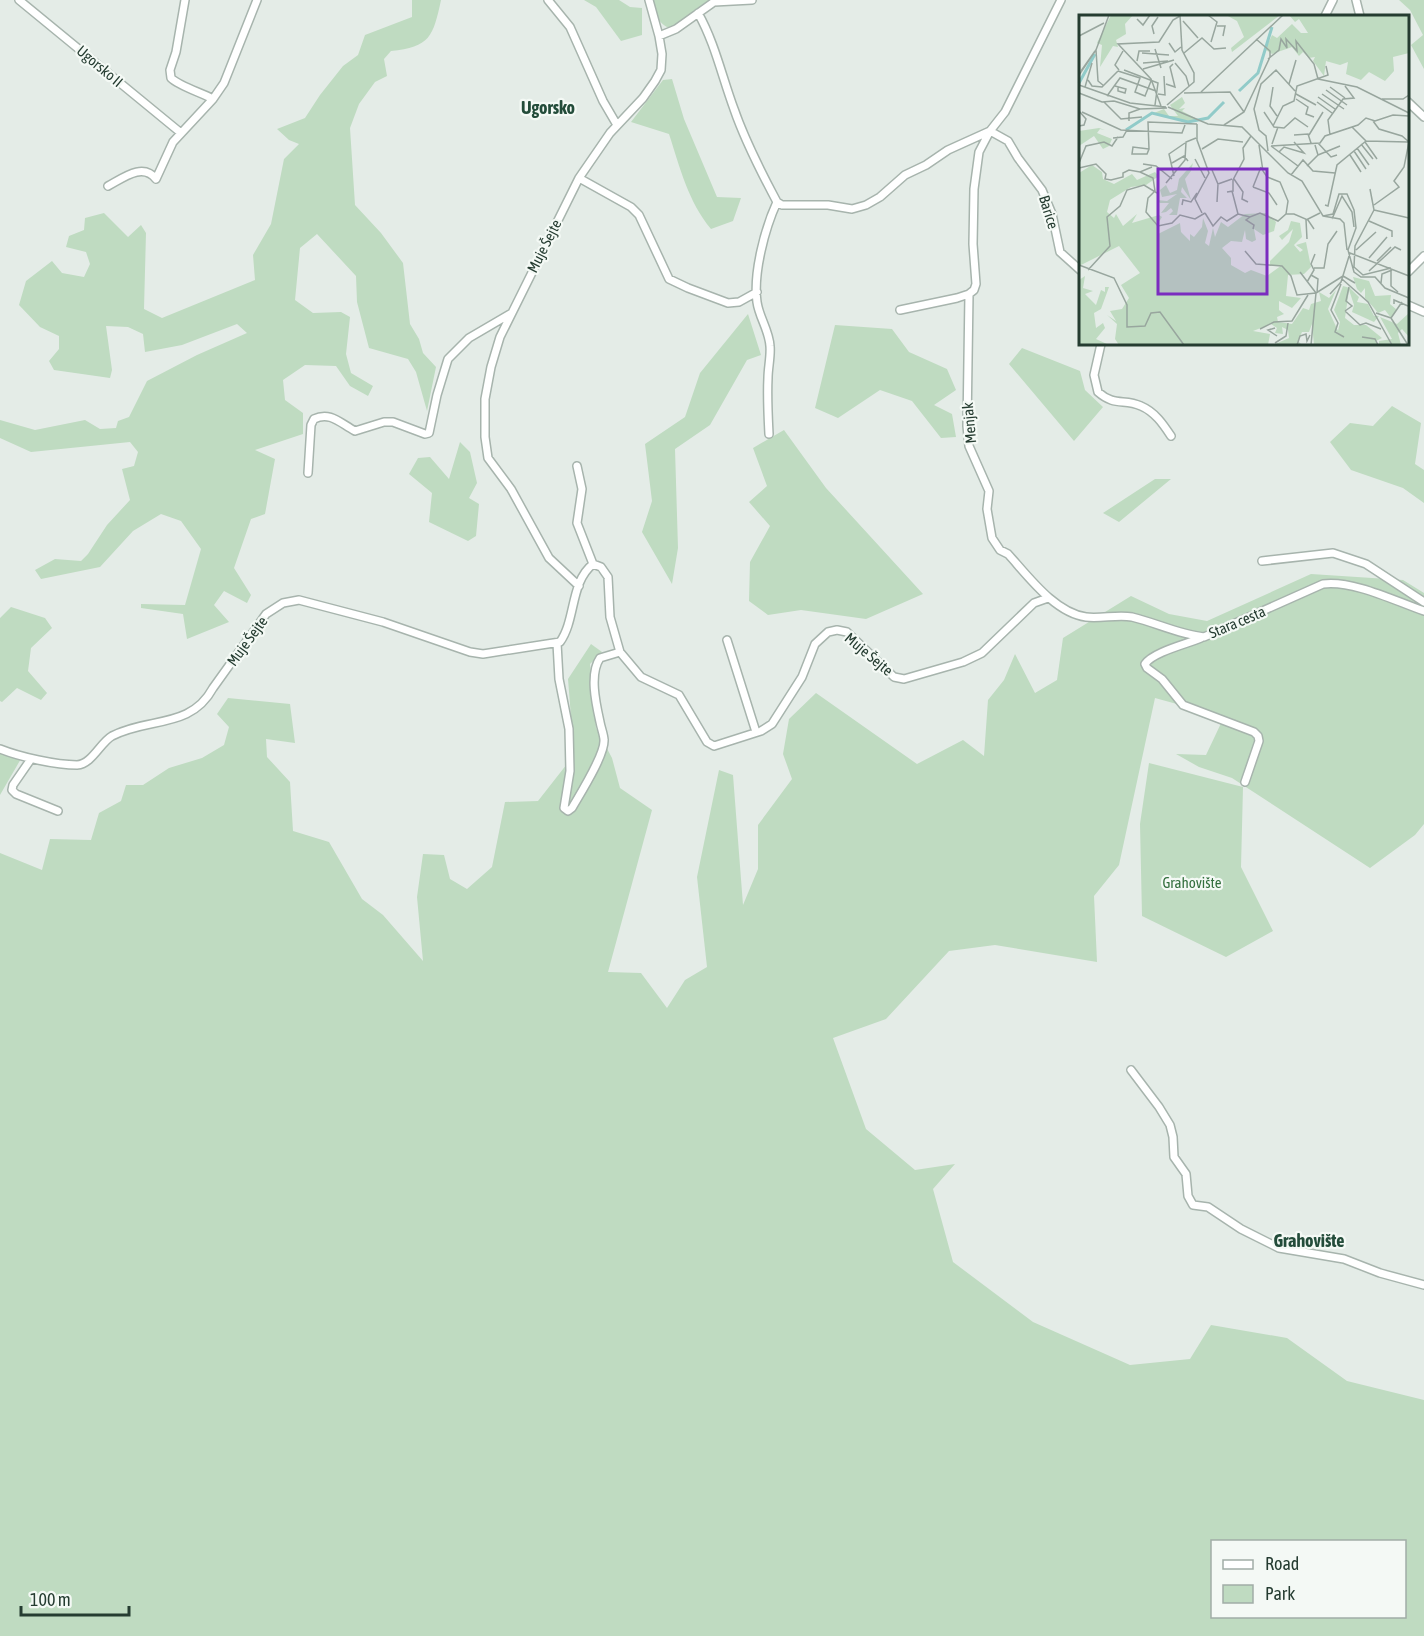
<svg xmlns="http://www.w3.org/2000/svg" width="1424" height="1636" viewBox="0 0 1424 1636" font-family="'Asap Condensed',sans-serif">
<rect width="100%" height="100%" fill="#e4ece7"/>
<path fill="#bfdbc1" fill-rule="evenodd" d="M 412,0 L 441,0 C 433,37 430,47 391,51 L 384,59 L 387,76 L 375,82 L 359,104 L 350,128 L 355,205 L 381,233 L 403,263 L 410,324 L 419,339 L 423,353 L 436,367 L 427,411 L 416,372 L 408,359 L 369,348 L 357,302 L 356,276 L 317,234 L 300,248 L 295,300 L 313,313 L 341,312 L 350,317 L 346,354 L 351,373 L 373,386 L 368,396 L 350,386 L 336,366 L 305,365 L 283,380 L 285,400 L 303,413 L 303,434 L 255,450 L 275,459 L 265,514 L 251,519 L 234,568 L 251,595 L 247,603 L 224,591 L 214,605 L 229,622 L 187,639 L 183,614 L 141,608 L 141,604 L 185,605 L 201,549 L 181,521 L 161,514 L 133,531 L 100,567 L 41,579 L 35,570 L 55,559 L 81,561 L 88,554 L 107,525 L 130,500 L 122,469 L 134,466 L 138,452 L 130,442 L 31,452 L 0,438 L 0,420 L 35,430 L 85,420 L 100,429 L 116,428 L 118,421 L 129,417 L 147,381 L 197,355 L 247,333 L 237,324 L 182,345 L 145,352 L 143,334 L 128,327 L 106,326 L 112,370 L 110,378 L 54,370 L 49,361 L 59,349 L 59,336 L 40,327 L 19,305 L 26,281 L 52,261 L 62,273 L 84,277 L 90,264 L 86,252 L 66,247 L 69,236 L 84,230 L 85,218 L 104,213 L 128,237 L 141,225 L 146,233 L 144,309 L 162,318 L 255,280 L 253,255 L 271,224 L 284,159 L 299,144 L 289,140 L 277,129 L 305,118 L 320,95 L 343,66 L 358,55 L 365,35 L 412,17 Z
M 584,0 L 619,0 L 630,7 L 642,8 L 642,35 L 621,41 L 596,7 Z
M 651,0 L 715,0 L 694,12 L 671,28 C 658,26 655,11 651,0 Z
M 1399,0 L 1424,0 L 1424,69 L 1411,45 L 1423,35 L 1410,10 Z
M 672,79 L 684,119 L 717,197 L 741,198 L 733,221 L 711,229 C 688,201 680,168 669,134 L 631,122 L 663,80 Z
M 748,314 L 761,355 L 747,360 L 710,425 L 675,449 L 678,548 L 672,584 L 642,532 L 652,501 L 645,444 L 685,417 L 700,373 Z
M 835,325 L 892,329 L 909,352 L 947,369 L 956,390 L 934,405 L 952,414 L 956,437 L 941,438 L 912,401 L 880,390 L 838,418 L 815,408 Z
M 1022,348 L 1080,371 L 1085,390 L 1103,407 L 1074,441 L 1009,364 Z
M 1392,406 L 1421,423 L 1415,464 L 1424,470 L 1424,503 L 1403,488 L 1351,470 L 1330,442 L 1350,423 L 1373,426 Z
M 784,430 L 826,488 L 923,594 L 866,619 L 801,610 L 768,615 L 749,601 L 750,562 L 770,526 L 749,502 L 767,486 L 753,448 Z
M 460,442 L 470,452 L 477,483 L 469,498 L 479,504 L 476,536 L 468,541 L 429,522 L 432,493 L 409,474 L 418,458 L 430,457 L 449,479 Z
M 1155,479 L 1171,479 L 1119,522 L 1103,513 Z
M 1311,574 L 1403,580 L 1424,593 L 1424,824 L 1415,835 L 1370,868 L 1232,778 L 1199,767 L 1176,754 L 1206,755 L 1224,717 L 1155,698 L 1119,865 L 1094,896 L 1097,962 L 995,945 L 949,951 L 886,1019 L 833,1038 L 866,1129 L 915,1170 L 955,1164 L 933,1189 L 953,1262 L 1033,1322 L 1130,1365 L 1190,1359 L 1211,1325 L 1287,1338 L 1347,1381 L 1424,1400 L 1424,1636 L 0,1636 L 0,853 L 42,870 L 50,839 L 91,840 L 99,813 L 121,801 L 126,785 L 143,785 L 169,768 L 202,758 L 224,745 L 229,727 L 217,714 L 228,698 L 290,704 L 295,743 L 266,739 L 267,757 L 290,782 L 293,831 L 329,842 L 362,899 L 383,915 L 423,961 L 417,897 L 423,854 L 444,855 L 450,879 L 467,889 L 492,867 L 505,802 L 538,801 L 574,755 L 568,679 L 591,644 L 602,652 L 590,664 L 596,728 L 612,758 L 620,788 L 652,810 L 608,972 L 641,973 L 667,1008 L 685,980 L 707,967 L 697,877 L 719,770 L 733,775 L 743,905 L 758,869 L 758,825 L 792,779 L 783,754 L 789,719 L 816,693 L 917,764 L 963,740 L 984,756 L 988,700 L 1004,680 L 1015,654 L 1035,693 L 1057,680 L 1063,638 L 1131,596 L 1169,614 L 1207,621 ZM 1212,1542 L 1404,1542 L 1404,1616 L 1212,1616 Z
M 11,607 L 45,618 L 52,628 L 31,648 L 28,671 L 47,693 L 41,700 L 17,688 L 2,702 L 0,701 L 0,618 Z
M 0,749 L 22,757 L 0,795 Z
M 1149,763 L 1243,787 L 1241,867 L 1273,931 L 1226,957 L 1142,916 L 1140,824 Z"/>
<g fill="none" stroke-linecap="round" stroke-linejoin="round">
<defs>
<path id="minor" d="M 19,0 L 181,133
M 185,0 L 176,52 L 170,70 L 171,78 C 179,86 202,93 213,99
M 548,0 L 570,27 L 603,101 L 617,125
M 1356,0 L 1360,16
M 698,13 C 715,43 722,77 734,109 C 745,141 761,172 777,202 L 782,205 L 828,205 L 852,209 L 866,205 L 880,197 L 905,175 L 926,165 L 948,150 L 990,131
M 1325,16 L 1333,0
M 659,36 L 676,29 L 714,2 L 752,0
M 1408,102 L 1424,117
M 990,131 L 1008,141 L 1018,158 L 1042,190 L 1052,214 L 1060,252 L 1080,270
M 579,178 L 631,207 L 639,215 L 669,279 L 688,288 L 728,303 L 739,302 L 757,292
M 108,186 C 123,178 143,162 156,179 L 173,142 L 213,99 L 224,83 L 257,0
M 1408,272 L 1424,256
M 969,294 L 967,426 L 969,446 L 989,491 L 987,509 L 992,538 L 1000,550 L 1008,554 C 1028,576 1055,613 1086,617 C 1101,619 1118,614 1132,617 C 1157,623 1178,634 1204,637 L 1323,584 C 1353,580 1395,601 1424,611
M 1408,305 L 1424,312
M 900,310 L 957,298 L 969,294 L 974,290 L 976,284 L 973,244 L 974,189 L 979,152 L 990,131 L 1005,112 L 1061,0
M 1101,344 L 1094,375 L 1098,392 C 1115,407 1124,398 1141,406 C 1155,412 1163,424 1171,436
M 769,434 C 768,415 767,397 768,378 C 768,368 771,356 770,346 C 769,330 759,317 757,302 C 753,273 765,228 777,202
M 577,466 L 582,489 L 577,523 L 593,564
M 308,473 L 311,425 L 314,419 C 330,411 340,423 355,431 L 384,422 L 393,422 L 425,434 L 429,433 L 437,395 L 448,359 L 469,338 L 510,314
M 1262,561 L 1333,553 L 1366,564 L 1424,602
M 579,586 L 549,558 L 511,489 L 488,458 L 485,437 L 485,399 L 491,367 L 500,337 L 579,178 L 610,133 L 643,98 L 655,81 L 661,70 L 662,54 L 659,36 L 649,0
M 1201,638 C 1187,644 1153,652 1145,664 L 1147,668 L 1162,679 L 1183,705 L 1254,732 L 1258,736 L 1259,741 L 1245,782
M 727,640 L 756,732
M 557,643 L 559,679 L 569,729 L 570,771 L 564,808 L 568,811 L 572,808 C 580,794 605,755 604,740 C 604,735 601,728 600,722 C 596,704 589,674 600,658 L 620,652
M 0,749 C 20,757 56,765 77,765 C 92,764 100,743 112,736 C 148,717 191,729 213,688 L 266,614 L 283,603 L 299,600 L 383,622 L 470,652 L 483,654 L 560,642 C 576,620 570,582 593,564 L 601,567 L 608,577 L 610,617 L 620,652 L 641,677 L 679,695 L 707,742 L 714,746 L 761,731 L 772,724 L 802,677 L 815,644 L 828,632 L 837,630 L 847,632 L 894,677 L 904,679 L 963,662 L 982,653 L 1034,603 L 1048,598
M 31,759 L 13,785 L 12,790 L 16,794 L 58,811
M 1131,1070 L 1159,1107 L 1170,1125 L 1173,1137 L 1174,1157 L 1186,1174 L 1188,1196 L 1193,1205 L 1208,1207 L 1241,1229 L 1279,1248 L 1344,1259 L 1380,1273 L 1424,1285"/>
</defs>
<use href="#minor" stroke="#a7b4ad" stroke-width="10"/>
<use href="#minor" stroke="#fff" stroke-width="7"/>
</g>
<g text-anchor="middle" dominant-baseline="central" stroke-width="4.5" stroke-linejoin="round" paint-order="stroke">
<g font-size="15" fill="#253c31" stroke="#f4f9f5">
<text transform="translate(100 66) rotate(40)">Ugorsko II</text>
<text transform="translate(1049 212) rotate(73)">Barice</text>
<text transform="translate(544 246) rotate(-63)">Muje Šejte</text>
<text transform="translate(969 423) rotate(-95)">Menjak</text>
<text transform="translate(1237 622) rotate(-23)">Stara cesta</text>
<text transform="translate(247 641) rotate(-54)">Muje Šejte</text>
<text transform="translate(869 654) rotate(40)">Muje Šejte</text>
</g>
<g font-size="15" fill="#336f3e" stroke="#f4f9f5">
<text x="1192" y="882">Grahovište</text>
</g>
<g font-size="18" font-weight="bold" fill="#234c3a" stroke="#f4f9f5">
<text x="548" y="107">Ugorsko</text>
<text x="1309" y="1240">Grahovište</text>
</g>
</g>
<g transform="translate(1079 15)">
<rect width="330" height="330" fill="#e4ece7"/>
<path d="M 32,0 L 54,0 L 46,9 L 47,19 L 37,25 L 39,32 L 34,31 L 21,52 L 23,30 L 18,28 ZM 147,0 L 201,0 L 153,37 L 152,33 L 165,22 L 158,6 ZM 210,0 L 330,0 L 330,38 L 314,42 L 315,56 L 306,66 L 290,57 L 282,65 L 267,59 L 269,47 L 261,50 L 247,46 L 245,61 L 234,46 L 236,42 L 230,43 L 224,37 L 220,41 L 213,32 L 193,39 L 187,35 L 182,44 L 193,20 L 198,23 L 213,9 L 222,18 L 229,18 L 220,4 L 216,7 ZM 103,82 L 106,88 L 100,94 L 106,93 L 103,96 L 118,104 L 109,107 L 75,98 L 85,94 L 90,101 L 99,101 L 91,90 ZM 20,113 L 26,115 L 21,114 L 18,118 L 33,124 L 30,131 L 24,134 L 15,121 L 0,131 L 0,116 ZM 114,148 L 112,156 L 106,164 L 112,185 L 103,172 L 102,177 L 108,183 L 101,183 L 98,200 L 90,200 L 94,196 L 92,193 L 87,197 L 82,198 L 90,188 L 81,188 L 78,185 L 88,186 L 98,179 L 83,182 L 81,175 L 87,170 L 91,178 L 98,175 L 100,164 ZM 13,150 L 23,157 L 24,164 L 35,169 L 53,159 L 58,165 L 76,157 L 80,161 L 67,170 L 52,172 L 31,185 L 28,197 L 35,203 L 37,199 L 44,211 L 58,199 L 53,208 L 80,200 L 83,202 L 78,210 L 79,219 L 101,208 L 102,217 L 111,226 L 111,219 L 115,222 L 123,212 L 124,203 L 129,216 L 126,228 L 130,231 L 134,213 L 136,222 L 142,207 L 149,212 L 166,199 L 187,198 L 192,202 L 197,207 L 195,216 L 184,220 L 175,214 L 177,225 L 173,227 L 167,224 L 166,215 L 163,227 L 152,226 L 143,233 L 152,243 L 152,250 L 166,258 L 172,255 L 188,261 L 203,250 L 191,251 L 191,246 L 210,227 L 214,214 L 203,225 L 200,221 L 209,215 L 212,206 L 221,208 L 223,222 L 215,230 L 221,237 L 224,235 L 217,230 L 227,227 L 232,252 L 225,259 L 209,260 L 207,281 L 222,283 L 213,293 L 200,286 L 200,295 L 205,299 L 198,302 L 199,307 L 213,309 L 224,293 L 230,295 L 232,289 L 242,286 L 240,277 L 250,283 L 257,275 L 249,294 L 259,316 L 261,307 L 255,295 L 264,271 L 271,273 L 280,282 L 278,287 L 289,289 L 295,301 L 300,301 L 295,307 L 273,297 L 275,290 L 270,275 L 266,303 L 275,310 L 287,310 L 303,323 L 297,326 L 299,330 L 235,330 L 233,309 L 230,317 L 223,317 L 219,326 L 223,330 L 194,330 L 210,323 L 209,315 L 203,312 L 204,319 L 196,318 L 198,313 L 192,309 L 174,316 L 191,319 L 189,330 L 40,330 L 36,324 L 38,309 L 28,300 L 37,306 L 31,296 L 43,294 L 50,283 L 42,270 L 61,258 L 40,231 L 0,251 L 0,158 ZM 6,261 L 4,273 L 14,276 L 6,279 L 17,290 L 22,275 L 26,277 L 26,272 L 30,272 L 22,294 L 15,298 L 17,313 L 24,308 L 26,313 L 17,324 L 30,330 L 0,330 L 0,265 ZM 274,262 L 290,266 L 296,281 L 312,280 L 311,289 L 318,295 L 312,303 L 306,295 L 299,298 L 295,293 L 286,283 L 286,273 L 282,278 L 278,274 ZM 330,298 L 330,322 L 323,314 L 319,318 L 322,330 L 300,330 L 300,326 L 313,324 L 301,302 L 318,309 Z" fill="#bfdbc1"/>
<path fill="none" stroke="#91cbc9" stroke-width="3" d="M 0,68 L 16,39M 160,76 L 179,58 L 193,12M 47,115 L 73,98 L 109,107 L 129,103 L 145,87"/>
<path fill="none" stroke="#98a69e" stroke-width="1.5" d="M 129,0 L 138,7 L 132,27M 58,4 L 64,10 L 71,0M 104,6 L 119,23M 138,11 L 146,11 L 144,21M 75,19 L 73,11 L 79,2M 0,21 L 25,8M 90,28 L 96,37 L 102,32M 76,34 L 82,53M 17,35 L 19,66 L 25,71M 63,38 L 90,40M 105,38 L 123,23 L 135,34 L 147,33M 189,44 L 200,35 L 202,24 L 208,33 L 207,24 L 218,36 L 217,26 L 235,49 L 239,64M 58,46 L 60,36 L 71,36M 64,48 L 89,46M 96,48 L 107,61 L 110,71M 64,54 L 95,45M 40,55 L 36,50 L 44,36M 45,55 L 79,68 L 76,90M 2,56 L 16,36M 39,56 L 61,63 L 56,77 L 66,81 L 72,66M 0,60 L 17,35 L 30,0M 239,64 L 278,72 L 330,98M 9,65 L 13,71 L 23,72 L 39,56M 87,69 L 96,72 L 91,52 L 94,49M 210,69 L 217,45M 0,70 L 51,88 L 87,92M 36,71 L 47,74 L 46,78 L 39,76 L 39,72M 6,72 L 13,48M 194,72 L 191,91 L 198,101M 251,72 L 266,83M 247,75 L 268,90M 122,77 L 204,0M 0,78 L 23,87 L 35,86M 105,78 L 151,77 L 165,97M 79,79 L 86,80 L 85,61M 217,79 L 237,90M 243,79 L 265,94M 28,81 L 41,63 L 77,76M 239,82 L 256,94M 217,84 L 229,92 L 227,99 L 235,102M 303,84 L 324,84 L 330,80M 35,86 L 61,94 L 88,93M 25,87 L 42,104 L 63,102M 238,87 L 253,98M 88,90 L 115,67 L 115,58 L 103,35 L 101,0M 82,91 L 72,64 L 39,29 L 80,27 L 94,5 L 101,1M 89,92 L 129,109 L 163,112 L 209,158 L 223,166 L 244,201 L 254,199 L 260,179 L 268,179 L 275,195 L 277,213 L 269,235 L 275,257 L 282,262 L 296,262 L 306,273 L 330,283M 0,96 L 7,104 L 5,110 L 0,111M 3,97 L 42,115 L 103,118 L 106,110M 185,97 L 195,112 L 205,113 L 216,103 L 229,112M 50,106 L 50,98 L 61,94M 294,106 L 300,114 L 323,121 L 330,127 L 325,152 L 315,166 L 320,172 L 295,190M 118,109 L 118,125 L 130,158 L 116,184 L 123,198M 145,110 L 165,97 L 191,42 L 191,36 L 177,24M 194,111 L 204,91 L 215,86 L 218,71 L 249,60 L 247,51M 273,112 L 287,126M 215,120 L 229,119 L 232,128M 230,120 L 244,97M 251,120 L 249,105 L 264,84 L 275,83 L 266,71M 34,123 L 44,122 L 48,115M 287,126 L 329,127M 286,127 L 298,144M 239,128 L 252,142 L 258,140M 193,129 L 199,112M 282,129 L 294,144M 180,130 L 184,156 L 188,162 L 201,167 L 209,186 L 207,199M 192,131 L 241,128 L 246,121 L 279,110 L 287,103 L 296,106 L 314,100 L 330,101M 192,131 L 219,151M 278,133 L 290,150M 70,134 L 54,132 L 53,139 L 68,139 L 70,134 L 69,107 L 118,109M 123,134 L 139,124 L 164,127M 189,136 L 187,121 L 180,115 L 175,94 L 182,69 L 197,55 L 216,76M 275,136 L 287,154M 200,137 L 205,132 L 225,138 L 215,127M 239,140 L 261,131M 271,140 L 282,157M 116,144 L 126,163M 0,148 L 7,131 L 25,127 L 33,131 L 39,122M 93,148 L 105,141 L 109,146M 64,149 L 77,151 L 93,164M 228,151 L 239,140 L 236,130M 0,153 L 17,149 L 27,159 L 26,164 L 32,165 L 44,162 L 44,158 L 50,155 L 61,157 L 73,152M 133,155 L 139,169 L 153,164M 61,157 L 74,163 L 76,176M 212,160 L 224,145 L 234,156 L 256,158M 95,161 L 90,139 L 106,128M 155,164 L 164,177 L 163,184 L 169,187M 87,168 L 106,145 L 107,127 L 117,123M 174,172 L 190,178 L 198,190M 174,172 L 182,152M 291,174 L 295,195 L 276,231 L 275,252 L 284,260 L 312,253M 76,176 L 69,183 L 67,197 L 79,211 L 93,208 L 101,200 L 116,204 L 126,198M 153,176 L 159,199M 148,177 L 154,176 L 154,165 L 165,144 L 164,133 L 172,121M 138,187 L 139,169M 103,190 L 104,185 L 112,187 L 118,178M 246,190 L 249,191 L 258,150 L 287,126M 295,195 L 330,203M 126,198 L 134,211 L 142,202 L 148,206 L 159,199M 159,199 L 171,202 L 181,198 L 199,206 L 207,199 L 215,199 L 229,205 L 235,214M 244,201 L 261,204 L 265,208 L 268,235M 171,202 L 167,205 L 175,210 L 174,214M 253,204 L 263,181 L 273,197 L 275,212M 290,206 L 313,216 L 313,222M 228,224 L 227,205 L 241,198M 277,235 L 297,217M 166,236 L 177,249 L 203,251 L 212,261 L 218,280 L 237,278M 290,243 L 308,222M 298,246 L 312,232M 0,250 L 35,263 L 48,290 L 48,312 L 66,311 L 72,298 L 81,297 L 105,330M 235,253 L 245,253 L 249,229 L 258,216M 9,255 L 31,231 L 28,202 L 41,191 L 48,175 L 65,170 L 78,178M 312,255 L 312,271 L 319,277M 290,256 L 316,232 L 322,235M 221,257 L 237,278M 232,260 L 239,264 L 238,278M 263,264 L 289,287 L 313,330M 228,267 L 235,255 L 232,249 L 236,239M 302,268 L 303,259 L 313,255M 262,269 L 252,295 L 259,308 L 256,317 L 265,322M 251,279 L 262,267 L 271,238 L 330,261M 315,289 L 315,285 L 329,291M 266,296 L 281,310 L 287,308 L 302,314M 266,296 L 273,291 L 267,286 L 270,272M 297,298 L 312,303 L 329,330M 312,303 L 323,287M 196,313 L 189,315 L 198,321M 181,314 L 195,307 L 213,306 L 229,280M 283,322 L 296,324 L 299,330M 196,328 L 207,321 L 209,308M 218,330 L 221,321 L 227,319 L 228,326 L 231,320M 232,330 L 237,278 L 264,261 L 276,268"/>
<path fill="#7b2cbf" fill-opacity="0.15" stroke="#7b2cbf" stroke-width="3" d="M 79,154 L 188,154 L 188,279 L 79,279 Z"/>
<rect width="330" height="330" fill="none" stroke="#253c31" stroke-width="3"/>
</g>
<rect x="1211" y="1540" width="195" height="78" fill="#f4f9f5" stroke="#a1ada7" stroke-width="1.5"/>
<rect x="1223" y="1560" width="30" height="9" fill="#ffffff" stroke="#a1ada7" stroke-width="1.5"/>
<text x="1265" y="1570" font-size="18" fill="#253c31">Road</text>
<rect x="1223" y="1585" width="30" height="18" fill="#bfdbc1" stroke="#a1ada7" stroke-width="1.5"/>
<text x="1265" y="1600" font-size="18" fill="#253c31">Park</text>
<path d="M21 1606v9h108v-9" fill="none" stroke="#253c31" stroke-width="3"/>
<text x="30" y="1606" font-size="18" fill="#253c31" stroke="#f4f9f5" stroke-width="4.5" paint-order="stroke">100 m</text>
</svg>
